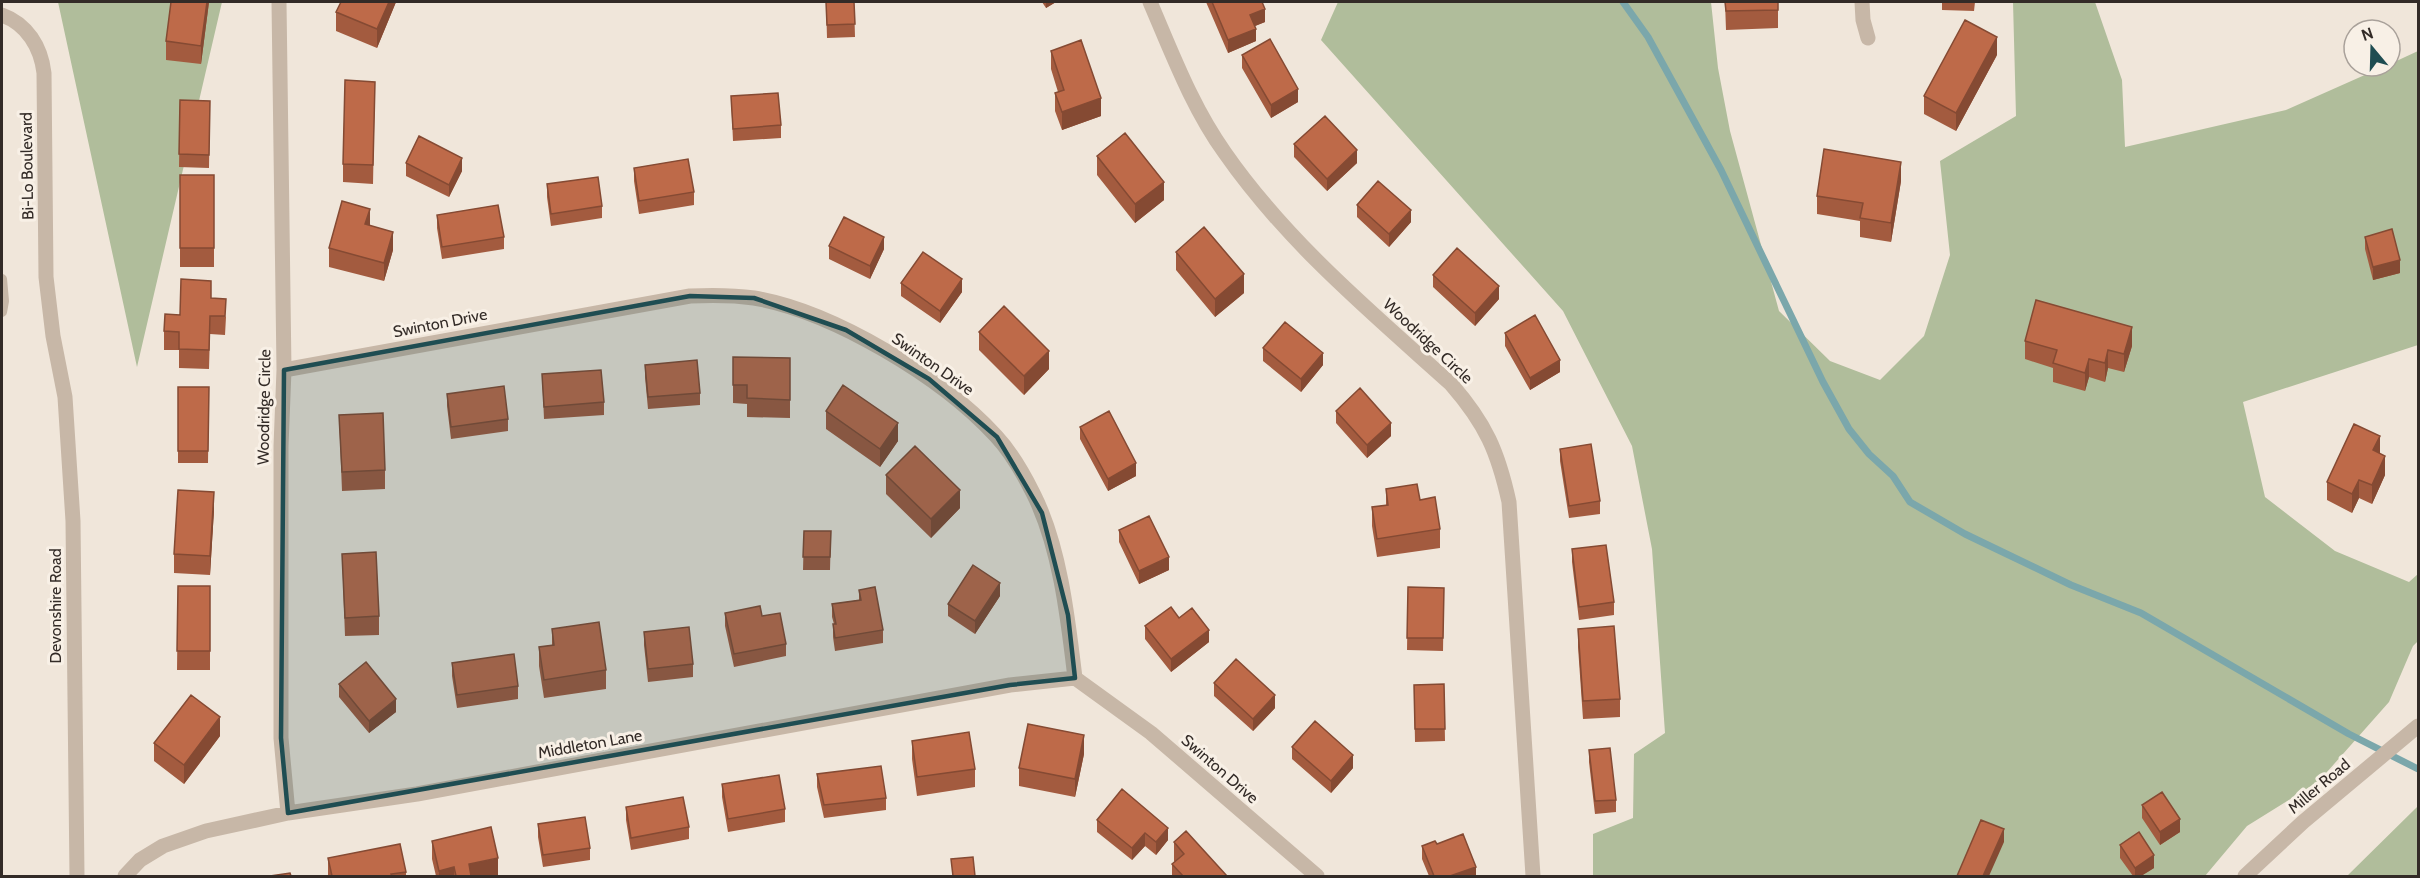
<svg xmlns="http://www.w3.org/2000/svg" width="2420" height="878" viewBox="0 0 2420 878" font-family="Cabin,sans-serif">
<rect width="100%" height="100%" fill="#f0e6da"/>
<path fill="#b0bd9b" d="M 58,2 L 222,2 L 137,367 Z
M 1338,2 L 1711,2 L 1718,68 L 1730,131 L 1779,311 L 1830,361 L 1880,380 L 1924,336 L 1950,255 L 1940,161 L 2016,116 L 2013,2 L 2095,2 L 2122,80 L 2125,147 L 2286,110 L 2385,66 L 2390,66 L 2390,64 L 2418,51 L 2418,345 L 2243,402 L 2265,497 L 2335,551 L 2409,582 L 2418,574 L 2418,641 L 2413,646 L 2389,702 L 2319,781 L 2247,826 L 2205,876 L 1593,876 L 1593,834 L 1633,818 L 1634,754 L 1665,733 L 1652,549 L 1632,446 L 1563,311 L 1321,40 Z
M 2418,806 L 2418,876 L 2347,876 L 2415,809 Z"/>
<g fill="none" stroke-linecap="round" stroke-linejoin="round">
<path stroke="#7ba7ab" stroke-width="7" d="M 1623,2 L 1648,37 L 1721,170 L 1823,382 L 1849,429 L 1869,454 L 1893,476 L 1910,502 L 1965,534 L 2071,585 L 2141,613 L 2349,734 L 2418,769"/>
<path stroke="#c7b7a7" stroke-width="10" d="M 2,279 L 4,301 L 2,312"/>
<path stroke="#c7b7a7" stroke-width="15" d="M 279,2 L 284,370 L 281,446 L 281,738 L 288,813
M 1150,2 C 1172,53 1192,107 1225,153 C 1287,242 1371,312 1451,384 C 1486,424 1498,452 1509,502 L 1533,876
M 1862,2 L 1863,20 L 1868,38
M 2,15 C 27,24 41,47 44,73 L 46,277 L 53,336 L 65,397 L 73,521 L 77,876
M 284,370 L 690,296 C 712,295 733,295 754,298 C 832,311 942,377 996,436 C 1011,452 1023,473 1033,493 C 1060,546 1068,619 1075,678 L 1151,733 L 1317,876
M 125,876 L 140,860 L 163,846 L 206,831 L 288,813 L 417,794 L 1010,685 L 1075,678"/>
<path stroke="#c7b7a7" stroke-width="15" d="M 2245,876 L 2303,822 L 2418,726"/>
</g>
<path fill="#a35b3f" d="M 209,2 L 201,64 L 166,60 L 166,41 Z
M 396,2 L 377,48 L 336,31 L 336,12 Z
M 826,2 L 854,2 L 855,37 L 827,38 Z
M 1042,2 L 1056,2 L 1046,8 Z
M 1206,2 L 1245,2 L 1265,22 L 1255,26 L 1256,41 L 1228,53 Z
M 1725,2 L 1778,2 L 1778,28 L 1726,30 Z
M 1942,2 L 1975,2 L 1974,11 L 1942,10 Z
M 1051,51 L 1101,116 L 1062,130 L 1055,111 L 1055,93 L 1058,92 L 1051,69 Z
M 1242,55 L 1298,102 L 1271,118 L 1242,68 Z
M 1997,55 L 1956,131 L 1924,114 L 1924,96 Z
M 375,82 L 373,184 L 343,182 L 343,164 Z
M 731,96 L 781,125 L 781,138 L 733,141 Z
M 180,100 L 210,101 L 209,168 L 179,167 Z
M 1294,144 L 1357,163 L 1327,191 L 1294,157 Z
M 1097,156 L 1164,200 L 1135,223 L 1097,175 Z
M 406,163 L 462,171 L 449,197 L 406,176 Z
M 634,168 L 694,192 L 694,205 L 639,214 L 634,181 Z
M 180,175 L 214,175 L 214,267 L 180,267 Z
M 1901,181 L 1891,242 L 1860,237 L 1860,221 L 1817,214 L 1817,196 Z
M 547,184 L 602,206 L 602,218 L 551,226 L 547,197 Z
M 1357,205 L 1411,222 L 1389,247 L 1357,217 Z
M 437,215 L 504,237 L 504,249 L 442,259 L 437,228 Z
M 370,225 L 393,250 L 384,281 L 329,267 L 329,248 Z
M 2365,237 L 2400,273 L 2373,280 L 2365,249 Z
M 829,246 L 884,249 L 870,279 L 829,259 Z
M 1176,252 L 1244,293 L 1215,317 L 1176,270 Z
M 1433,275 L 1499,299 L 1475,326 L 1433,287 Z
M 901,283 L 962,292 L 940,323 L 901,296 Z
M 211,298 L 226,317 L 225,335 L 210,334 L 209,369 L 179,368 L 179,350 L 164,350 L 164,331 L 180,315 Z
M 979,332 L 1049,369 L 1024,395 L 979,350 Z
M 1505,333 L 1560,372 L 1530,390 L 1505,346 Z
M 2025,341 L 2132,346 L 2124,372 L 2108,368 L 2105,382 L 2089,377 L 2085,391 L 2053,382 L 2053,368 L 2025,359 Z
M 1263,348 L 1323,365 L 1301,392 L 1263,361 Z
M 733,357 L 790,358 L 790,418 L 747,417 L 747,404 L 733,403 Z
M 645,365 L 700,393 L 700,405 L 648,409 L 645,377 Z
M 542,374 L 604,402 L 604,415 L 544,419 Z
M 178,387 L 209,387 L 208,463 L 178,463 Z
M 447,394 L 508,419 L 508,431 L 451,439 L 447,406 Z
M 826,411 L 898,441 L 880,467 L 826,429 Z
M 1336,411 L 1391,436 L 1367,458 L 1336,423 Z
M 339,415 L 385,470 L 385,489 L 342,491 Z
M 1080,427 L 1136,476 L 1108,491 L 1080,439 Z
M 1560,449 L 1600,501 L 1600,514 L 1569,518 L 1560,461 Z
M 2380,454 L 2385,475 L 2372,504 L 2359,498 L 2352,513 L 2327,500 L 2327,482 Z
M 886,475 L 960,508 L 931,538 L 886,494 Z
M 1386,489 L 1420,500 L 1440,529 L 1440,548 L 1377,557 L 1372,526 L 1372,507 L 1386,505 Z
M 214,510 L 210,575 L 174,573 L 174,554 Z
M 1119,530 L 1169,570 L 1139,584 L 1119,542 Z
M 804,531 L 831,531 L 830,570 L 803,570 Z
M 1572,549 L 1614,602 L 1614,615 L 1579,620 L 1572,562 Z
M 342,554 L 379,616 L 379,635 L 345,636 Z
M 178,586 L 210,586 L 210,670 L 177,670 Z
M 1408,587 L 1444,588 L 1443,651 L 1407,650 Z
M 859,590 L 883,630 L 883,643 L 835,651 L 833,637 L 833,624 L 834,624 L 832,617 L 832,604 L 859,600 Z
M 1000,596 L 975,634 L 948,616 L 948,604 Z
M 725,613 L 762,616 L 786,644 L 786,656 L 734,667 L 725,626 Z
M 1179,618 L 1209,642 L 1171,672 L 1145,639 L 1145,626 Z
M 552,629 L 606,670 L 606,689 L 544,698 L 539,666 L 539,647 L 552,645 Z
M 1578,629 L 1620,699 L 1620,717 L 1583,719 L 1578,647 Z
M 644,632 L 693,664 L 693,677 L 648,682 L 644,645 Z
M 452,663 L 518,686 L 518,699 L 457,708 L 452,676 Z
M 1214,683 L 1275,708 L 1253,731 L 1214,696 Z
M 339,684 L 396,712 L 369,733 L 339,697 Z
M 1444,684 L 1445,741 L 1415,742 L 1414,685 Z
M 220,736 L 184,784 L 154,761 L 154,743 Z
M 912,741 L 975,769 L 975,787 L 917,796 L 912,759 Z
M 1292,747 L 1353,768 L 1331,793 L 1292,759 Z
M 1589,750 L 1616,800 L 1616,812 L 1595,814 L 1589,762 Z
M 1084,754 L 1075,797 L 1019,786 L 1019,768 Z
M 817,774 L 886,798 L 886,810 L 824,818 L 817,787 Z
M 722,784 L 785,809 L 785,822 L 728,832 L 722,797 Z
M 2142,805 L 2180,832 L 2160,845 L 2142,818 Z
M 626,807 L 689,827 L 689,839 L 631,850 L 626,820 Z
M 1097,820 L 1168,840 L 1156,855 L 1145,846 L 1132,860 L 1097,832 Z
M 538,824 L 590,848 L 590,860 L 543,867 L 538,837 Z
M 432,841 L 498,876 L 436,876 L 432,859 Z
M 1174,842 L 1227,876 L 1172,876 L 1172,864 L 1175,862 L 1174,861 Z
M 2120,845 L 2154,868 L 2141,876 L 2133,876 L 2120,858 Z
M 1422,846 L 1476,876 L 1429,876 L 1422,859 Z
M 328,858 L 406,872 L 406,876 L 328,876 Z"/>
<path fill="#854a33" d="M 207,2 L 209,2 L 201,64 L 201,46 Z
M 389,2 L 396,2 L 377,48 L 377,29 Z
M 1046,2 L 1056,2 L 1046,8 Z
M 1265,9 L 1265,22 L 1250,28 L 1250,15 Z
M 1256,29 L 1256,41 L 1228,53 L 1228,40 Z
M 1997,37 L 1997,55 L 1956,131 L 1956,113 Z
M 1298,89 L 1298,102 L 1271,118 L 1271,105 Z
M 1101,98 L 1101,116 L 1062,130 L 1062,112 Z
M 1357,150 L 1357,163 L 1327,191 L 1327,179 Z
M 462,158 L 462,171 L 449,197 L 449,185 Z
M 1901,162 L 1901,181 L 1891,242 L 1891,223 Z
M 1164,182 L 1164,200 L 1135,223 L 1135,204 Z
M 370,209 L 370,227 L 365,224 Z
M 1411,210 L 1411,222 L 1389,247 L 1389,234 Z
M 393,232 L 393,250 L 384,281 L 384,263 Z
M 884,237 L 884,249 L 870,279 L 870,266 Z
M 2400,260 L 2400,273 L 2373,280 L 2373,267 Z
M 1244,274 L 1244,293 L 1215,317 L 1215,299 Z
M 962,279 L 962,292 L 940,323 L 940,311 Z
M 1499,286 L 1499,299 L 1475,326 L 1475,313 Z
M 2132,327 L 2132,346 L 2124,372 L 2124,354 Z
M 2108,350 L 2108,368 L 2105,382 L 2105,363 Z
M 1049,351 L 1049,369 L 1024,395 L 1024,376 Z
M 1323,353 L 1323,365 L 1301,392 L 1301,379 Z
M 2089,359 L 2089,377 L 2085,391 L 2085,373 Z
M 1560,360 L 1560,372 L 1530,390 L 1530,378 Z
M 898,423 L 898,441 L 880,467 L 880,449 Z
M 1391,423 L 1391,436 L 1367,458 L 1367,445 Z
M 2380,436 L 2380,454 L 2373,450 Z
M 2385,456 L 2385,475 L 2372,504 L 2372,485 Z
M 1136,463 L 1136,476 L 1108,491 L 1108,479 Z
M 2359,480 L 2359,498 L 2352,513 L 2352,494 Z
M 960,490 L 960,508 L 931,538 L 931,519 Z
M 214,492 L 214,510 L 210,575 L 210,556 Z
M 1169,557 L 1169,570 L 1139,584 L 1139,571 Z
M 1000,583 L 1000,596 L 975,634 L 975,621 Z
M 1209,630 L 1209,642 L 1171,672 L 1171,659 Z
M 1275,695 L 1275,708 L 1253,731 L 1253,719 Z
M 396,699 L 396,712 L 369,733 L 369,721 Z
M 220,717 L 220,736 L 184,784 L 184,765 Z
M 1084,735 L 1084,754 L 1075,797 L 1075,779 Z
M 1353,755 L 1353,768 L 1331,793 L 1331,781 Z
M 2180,819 L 2180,832 L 2160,845 L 2160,832 Z
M 1168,828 L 1168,840 L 1156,855 L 1156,842 Z
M 2004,829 L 2004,842 L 1989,876 L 1983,876 Z
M 1145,833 L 1145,846 L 1132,860 L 1132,848 Z
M 2154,855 L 2154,868 L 2141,876 L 2135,876 L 2135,868 Z
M 498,858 L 498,876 L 469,876 L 469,864 Z
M 454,867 L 454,876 L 439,876 L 439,871 Z
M 1476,867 L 1476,876 L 1450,876 Z"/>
<path fill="#be6a49" stroke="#854a33" stroke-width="1.5" d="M 171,2 L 207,2 L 201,46 L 166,41 Z
M 341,2 L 389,2 L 377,29 L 336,12 Z
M 826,2 L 854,2 L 855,24 L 827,25 Z
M 1212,2 L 1262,2 L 1265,9 L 1250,15 L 1256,29 L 1228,40 Z
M 1725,2 L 1778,2 L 1778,10 L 1726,11 Z
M 1965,20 L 1997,37 L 1956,113 L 1924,96 Z
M 1270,39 L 1298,89 L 1271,105 L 1242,55 Z
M 1081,40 L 1101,98 L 1062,112 L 1055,93 L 1064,90 L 1051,51 Z
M 345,80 L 375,82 L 373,165 L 343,164 Z
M 778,93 L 781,125 L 733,129 L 731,96 Z
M 180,100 L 210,101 L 209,155 L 179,154 Z
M 1325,116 L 1357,150 L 1327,179 L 1294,144 Z
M 1125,133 L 1164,182 L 1135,204 L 1097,156 Z
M 419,136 L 462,158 L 449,185 L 406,163 Z
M 1824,149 L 1901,162 L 1891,223 L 1860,218 L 1863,203 L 1817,196 Z
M 688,159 L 694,192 L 639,201 L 634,168 Z
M 180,175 L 214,175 L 214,248 L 180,248 Z
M 598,177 L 602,206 L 551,214 L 547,184 Z
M 1378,181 L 1411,210 L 1389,234 L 1357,205 Z
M 342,201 L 370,209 L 365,224 L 393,232 L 384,263 L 329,248 Z
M 498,205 L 504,237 L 442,247 L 437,215 Z
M 844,217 L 884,237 L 870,266 L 829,246 Z
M 1204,227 L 1244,274 L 1215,299 L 1176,252 Z
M 2392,229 L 2400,260 L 2373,267 L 2365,237 Z
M 1457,248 L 1499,286 L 1475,313 L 1433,275 Z
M 923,252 L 962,279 L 940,311 L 901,283 Z
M 181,279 L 211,281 L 211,298 L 226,299 L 225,316 L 210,316 L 209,350 L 179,349 L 179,332 L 164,331 L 165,314 L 180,315 Z
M 2036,300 L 2132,327 L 2124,354 L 2108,350 L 2105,363 L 2089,359 L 2085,373 L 2053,363 L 2057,350 L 2025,341 Z
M 1004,306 L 1049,351 L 1024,376 L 979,332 Z
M 1535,315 L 1560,360 L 1530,378 L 1505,333 Z
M 1285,322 L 1323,353 L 1301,379 L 1263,348 Z
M 733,357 L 790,358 L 790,400 L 747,398 L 747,385 L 733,385 Z
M 697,360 L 700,393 L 648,397 L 645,365 Z
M 601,370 L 604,402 L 544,407 L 542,374 Z
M 843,385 L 898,423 L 880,449 L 826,411 Z
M 504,386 L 508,419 L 451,427 L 447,394 Z
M 178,387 L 209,387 L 208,451 L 178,451 Z
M 1360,388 L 1391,423 L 1367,445 L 1336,411 Z
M 1109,411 L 1136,463 L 1108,479 L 1080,427 Z
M 383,413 L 385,470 L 342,472 L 339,415 Z
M 2354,424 L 2380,436 L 2373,450 L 2385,456 L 2372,485 L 2359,480 L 2352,494 L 2327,482 Z
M 1591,444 L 1600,501 L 1569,506 L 1560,449 Z
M 915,446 L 960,490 L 931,519 L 886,475 Z
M 1417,484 L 1420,500 L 1435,497 L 1440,529 L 1377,539 L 1372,507 L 1388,505 L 1386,489 Z
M 178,490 L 214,492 L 210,556 L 174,554 Z
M 1149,516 L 1169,557 L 1139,571 L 1119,530 Z
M 804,531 L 831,531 L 830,557 L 803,557 Z
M 1606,545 L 1614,602 L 1579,607 L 1572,549 Z
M 376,552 L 379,616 L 345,618 L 342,554 Z
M 973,565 L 1000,583 L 975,621 L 948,604 Z
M 178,586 L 210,586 L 210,651 L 177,651 Z
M 875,587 L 883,630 L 835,638 L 833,624 L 836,624 L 832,604 L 861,600 L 859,590 Z
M 1408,587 L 1444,588 L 1443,638 L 1407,638 Z
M 760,606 L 762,616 L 780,613 L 786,644 L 734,654 L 725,613 Z
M 1171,607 L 1179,618 L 1192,608 L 1209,630 L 1171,659 L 1145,626 Z
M 599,622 L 606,670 L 544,680 L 539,647 L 554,645 L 552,629 Z
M 1614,626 L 1620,699 L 1583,701 L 1578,629 Z
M 689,627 L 693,664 L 648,669 L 644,632 Z
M 514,654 L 518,686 L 457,695 L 452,663 Z
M 1236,659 L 1275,695 L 1253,719 L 1214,683 Z
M 366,662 L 396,699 L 369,721 L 339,684 Z
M 1444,684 L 1445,729 L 1415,729 L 1414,685 Z
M 191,695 L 220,717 L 184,765 L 154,743 Z
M 1315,721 L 1353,755 L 1331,781 L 1292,747 Z
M 1028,724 L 1084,735 L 1075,779 L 1019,768 Z
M 969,732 L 975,769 L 917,777 L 912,741 Z
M 1610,748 L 1616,800 L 1595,801 L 1589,750 Z
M 881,766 L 886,798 L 824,805 L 817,774 Z
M 779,775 L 785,809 L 728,819 L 722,784 Z
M 1122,789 L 1168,828 L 1156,842 L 1145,833 L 1132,848 L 1097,820 Z
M 2162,792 L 2180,819 L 2160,832 L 2142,805 Z
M 683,797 L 689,827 L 631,838 L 626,807 Z
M 585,817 L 590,848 L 543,855 L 538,824 Z
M 1981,820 L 2004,829 L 1983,876 L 1957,876 Z
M 491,827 L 498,858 L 469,864 L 471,876 L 456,876 L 454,867 L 439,871 L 432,841 Z
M 1186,831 L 1227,876 L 1183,876 L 1172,864 L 1184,854 L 1174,842 Z
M 2139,832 L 2154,855 L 2135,868 L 2120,845 Z
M 1463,834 L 1476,867 L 1450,876 L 1434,876 L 1422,846 L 1435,841 L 1437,844 Z
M 400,844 L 406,872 L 391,874 L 392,876 L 332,876 L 328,858 Z
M 973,857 L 975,876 L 953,876 L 951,859 Z
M 290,873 L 291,876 L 270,876 Z"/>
<path fill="#1f4d52" fill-opacity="0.2" stroke="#1f4d52" stroke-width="4.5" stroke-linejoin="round" d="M 690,296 L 754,298 L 846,330 L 929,379 L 997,437 L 1042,513 L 1068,615 L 1075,678 L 1010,685 L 288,813 L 281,738 L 284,370 Z"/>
<g text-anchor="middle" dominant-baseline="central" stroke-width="6" stroke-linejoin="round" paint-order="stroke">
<g font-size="16" fill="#332b27" stroke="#f8f0e6">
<text transform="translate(27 166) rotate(-91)">Bi-Lo Boulevard</text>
<text transform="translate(440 323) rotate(-11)">Swinton Drive</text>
<text transform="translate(1428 341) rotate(43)">Woodridge Circle</text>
<text transform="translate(933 364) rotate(35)">Swinton Drive</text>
<text transform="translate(264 407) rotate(-89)">Woodridge Circle</text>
<text transform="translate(55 606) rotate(-90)">Devonshire Road</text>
<text transform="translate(590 744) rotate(-10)">Middleton Lane</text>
<text transform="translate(1220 769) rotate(41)">Swinton Drive</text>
<text transform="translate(2319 786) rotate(-40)">Miller Road</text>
</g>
</g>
<rect width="2420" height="878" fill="none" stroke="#332b27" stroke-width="6"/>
<g transform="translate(2372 48) rotate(341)"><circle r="28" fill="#f8f0e6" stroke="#a9a19a" stroke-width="1.5"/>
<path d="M0-4.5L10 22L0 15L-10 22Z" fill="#1f4d52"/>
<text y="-9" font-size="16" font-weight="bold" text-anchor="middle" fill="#332b27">N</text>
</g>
</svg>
